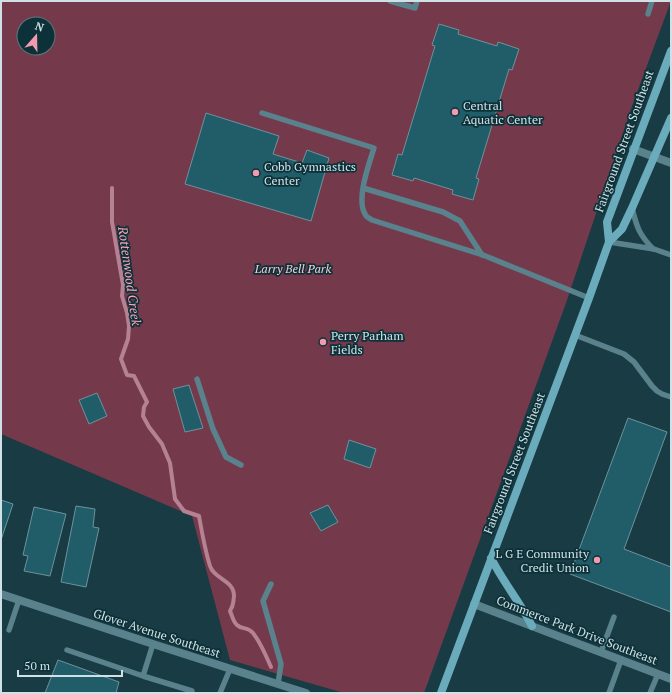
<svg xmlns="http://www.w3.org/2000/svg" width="672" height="694" viewBox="0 0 672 694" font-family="'PT Serif',serif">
<rect width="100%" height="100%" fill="#193b43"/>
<path fill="#743a4b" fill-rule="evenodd" d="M 1,1 L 671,1 L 632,106 L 566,303 L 424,693 L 344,693 L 230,660 L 192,516 L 1,434 ZM 24,24 L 48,24 L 48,48 L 24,48 Z"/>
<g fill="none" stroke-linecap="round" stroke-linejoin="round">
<path stroke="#b48293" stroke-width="4" d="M 112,188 L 112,222 L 123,285 L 122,296 L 127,313 L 129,326 L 128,339 L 121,359 L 127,375 L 134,376 L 147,402 L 144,407 L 143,416 L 149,427 L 162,444 L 170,463 L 175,499 L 184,511 L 199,516 C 202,533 205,550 210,566 C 214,579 234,580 234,596 C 233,603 234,605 230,611 C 232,615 233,622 237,625 C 242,630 247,626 253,633 C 261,643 266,656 271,667"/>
</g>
<path fill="#215c69" stroke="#6e929b" d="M 439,24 L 459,30 L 458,34 L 497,46 L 498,42 L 519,49 L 512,70 L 509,69 L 476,178 L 479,179 L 473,200 L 452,194 L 453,190 L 414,178 L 413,181 L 392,175 L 398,154 L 402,155 L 435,46 L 432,45 Z
M 206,113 L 279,136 L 273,154 L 302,163 L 307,150 L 329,158 L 311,221 L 185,184 Z
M 189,385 L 203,428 L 185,432 L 173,389 Z
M 97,393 L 107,416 L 89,424 L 79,400 Z
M 628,418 L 667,432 L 624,549 L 671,567 L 671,612 L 570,574 Z
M 349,440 L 376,449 L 370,468 L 344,459 Z
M 1,500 L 13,504 L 1,540 Z
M 328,505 L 338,522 L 321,531 L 310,513 Z
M 76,506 L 95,509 L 93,527 L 99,528 L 86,587 L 61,582 Z
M 34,507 L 66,514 L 50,576 L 24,571 L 28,556 L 23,555 Z
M 58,660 L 119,682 L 116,693 L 45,693 Z"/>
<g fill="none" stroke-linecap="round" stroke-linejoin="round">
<path stroke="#59828c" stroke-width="5.5" d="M 390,1 L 415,8 L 417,1
M 648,14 L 652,1
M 262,113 L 374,148 C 369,164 356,199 365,214 C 366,217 369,218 372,220 L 483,255 L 589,298
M 363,188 L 443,212 L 460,221 L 482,255
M 632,208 C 637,228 639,234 653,249
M 609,242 L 654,249 L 671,255
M 575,335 L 624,354 L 634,362 L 652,386 L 657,391 L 662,394 L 671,397
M 197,379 L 213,429 L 226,457 L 241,465
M 271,584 L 263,601 L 281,664 L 278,684
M 9,630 L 19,600
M 153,644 L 143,676 L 192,691 L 192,693
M 67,650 L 143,676
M 601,652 L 614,617
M 220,693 L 230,669
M 609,693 L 621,660
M 650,693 L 658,674"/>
<path stroke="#59828c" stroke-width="8" d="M 633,149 L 671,163
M 1,594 L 153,644 L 306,693
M 474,604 L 671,679"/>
<path stroke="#6aacbc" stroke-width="8" d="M 609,242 L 622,229 L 632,208 L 671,118
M 491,558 C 503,582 520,602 532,626
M 441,693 L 589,298 L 609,242 L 607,222 L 671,51"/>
</g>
<g fill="#f19ab0" stroke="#0d3138" stroke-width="1.5">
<circle cx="455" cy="112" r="4"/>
<circle cx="256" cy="173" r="4"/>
<circle cx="323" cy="342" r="4"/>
<circle cx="597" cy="560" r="4"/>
</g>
<g text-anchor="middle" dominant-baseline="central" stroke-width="3.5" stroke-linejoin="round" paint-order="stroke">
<g font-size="12" fill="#cfe1e6" stroke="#0d3138" text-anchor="start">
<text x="463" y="105">Central<tspan x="463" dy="14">Aquatic Center</tspan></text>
<text x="264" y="166">Cobb Gymnastics<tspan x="264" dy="14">Center</tspan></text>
<text x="331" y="335">Perry Parham<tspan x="331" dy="14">Fields</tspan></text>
<text x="589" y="553" text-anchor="end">L G E Community<tspan x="589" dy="14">Credit Union</tspan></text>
</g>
<g font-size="12" fill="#cfe1e6" stroke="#0d3138">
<text transform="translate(624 141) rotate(-70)">Fairground Street Southeast</text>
<text transform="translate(514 463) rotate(-69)">Fairground Street Southeast</text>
<text transform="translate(577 630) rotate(21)">Commerce Park Drive Southeast</text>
<text transform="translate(157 633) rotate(18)">Glover Avenue Southeast</text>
</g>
<g font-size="12" font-style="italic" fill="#faccd6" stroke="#0d3138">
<text x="293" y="268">Larry Bell Park</text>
</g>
<g font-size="13" font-style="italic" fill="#fca3ba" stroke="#0d3138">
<text transform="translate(130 276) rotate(82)">Rottenwood Creek</text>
</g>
</g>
<rect width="672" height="694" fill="none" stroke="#cfe1e6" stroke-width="4"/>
<g transform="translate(36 36) rotate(20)"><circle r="19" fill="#0d3138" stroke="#5b777e"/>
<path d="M0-3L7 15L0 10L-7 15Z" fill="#f19ab0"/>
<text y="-6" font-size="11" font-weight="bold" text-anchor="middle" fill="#cfe1e6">N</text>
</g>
<path d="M18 670v6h104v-6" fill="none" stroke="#cfe1e6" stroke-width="2"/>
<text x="24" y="670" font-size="12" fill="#cfe1e6" stroke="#0d3138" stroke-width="3" paint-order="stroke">50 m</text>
</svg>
